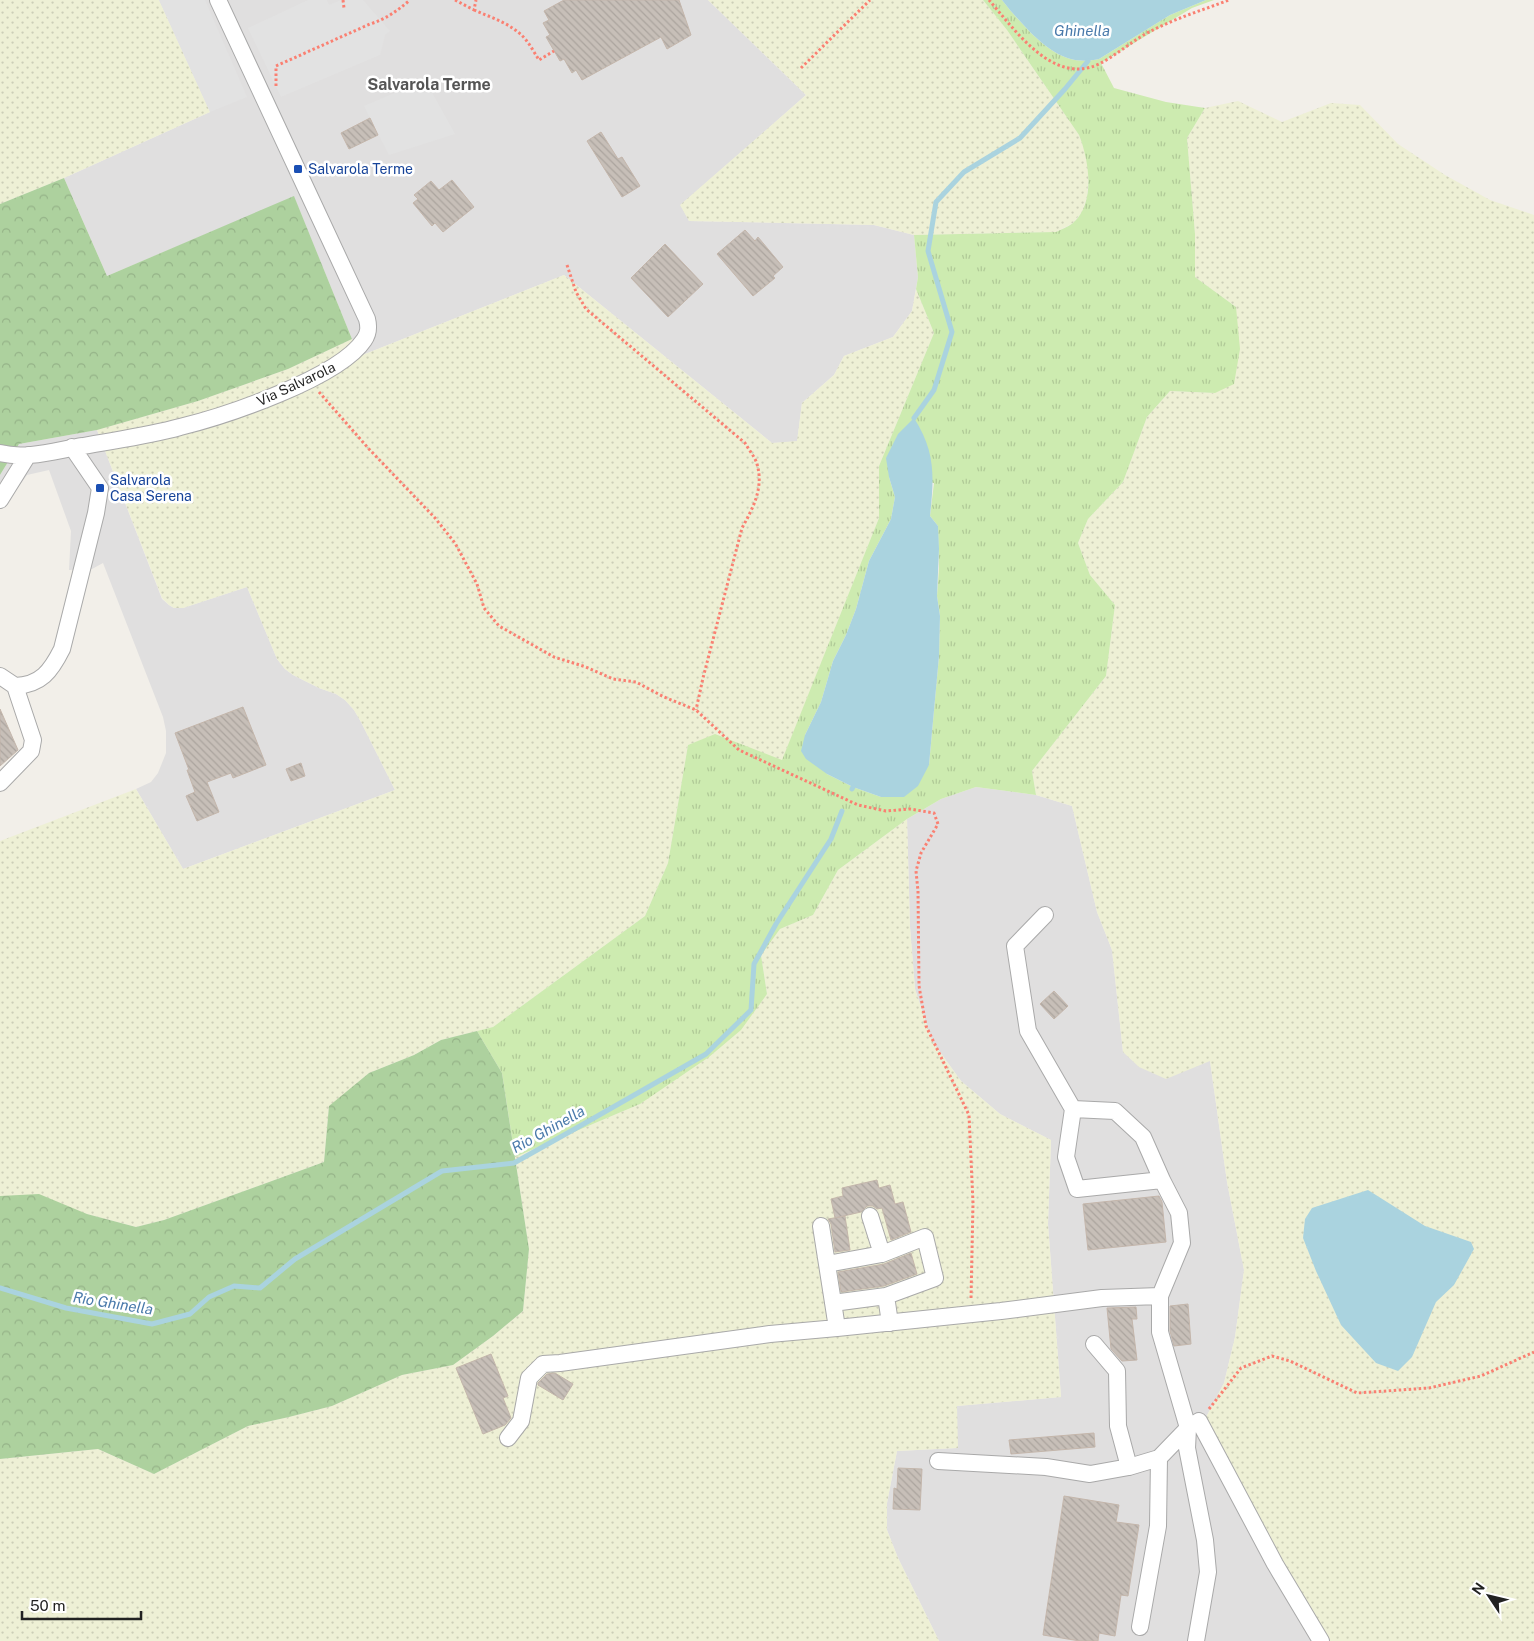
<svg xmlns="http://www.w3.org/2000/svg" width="1534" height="1641" viewBox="0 0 1534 1641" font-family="'Public Sans',sans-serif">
<defs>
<pattern id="farmland-dots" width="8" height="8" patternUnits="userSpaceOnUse" patternTransform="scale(1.25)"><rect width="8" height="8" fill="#eef0d5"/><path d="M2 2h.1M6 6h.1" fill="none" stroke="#ccceb7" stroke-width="1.8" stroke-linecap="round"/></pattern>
<pattern id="grass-tufts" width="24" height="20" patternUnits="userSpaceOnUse" patternTransform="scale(1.25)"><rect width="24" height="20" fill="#cdebb0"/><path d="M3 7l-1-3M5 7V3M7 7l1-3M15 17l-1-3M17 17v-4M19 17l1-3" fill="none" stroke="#b0c997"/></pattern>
<pattern id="forest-crowns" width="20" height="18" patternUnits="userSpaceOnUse" patternTransform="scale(1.25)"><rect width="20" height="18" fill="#add19e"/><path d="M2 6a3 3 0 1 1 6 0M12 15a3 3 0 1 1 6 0" fill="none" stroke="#95b388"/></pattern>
<pattern id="building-back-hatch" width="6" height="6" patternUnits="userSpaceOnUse" patternTransform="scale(1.25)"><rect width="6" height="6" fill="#c7bfb8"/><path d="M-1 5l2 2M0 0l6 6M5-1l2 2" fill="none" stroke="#aba49e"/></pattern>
</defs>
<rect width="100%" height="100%" fill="#f2efe9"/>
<path fill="#e0dfdf" d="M 159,0 L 708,0 L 806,95 L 681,205 L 689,221 L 874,225 L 914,235 L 918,277 L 912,311 L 893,337 L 844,356 L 834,375 L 802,403 L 797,442 L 772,443 L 564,275 L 360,356 L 352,339 L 294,197 L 107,276 L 64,178 L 210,112 Z
M 97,430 L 162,599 L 169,605 L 174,608 L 183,608 L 247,587 L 277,659 L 285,669 L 293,675 L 319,688 L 336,694 L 345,700 L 354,710 L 361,722 L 395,790 L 183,869 L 136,789 L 151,782 L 158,773 L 166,753 L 166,731 L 163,717 L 103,563 L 92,569 L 69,570 L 71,531 L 49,470 L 27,475 L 14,493 L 0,482 L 0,475 L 19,444 Z
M 976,787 L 1036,795 L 1072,806 L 1097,912 L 1112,950 L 1123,1052 L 1210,1061 L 1227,1182 L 1244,1270 L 1235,1337 L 1224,1383 L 1203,1423 L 1325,1641 L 939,1641 L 898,1558 L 887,1530 L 887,1503 L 897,1451 L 957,1448 L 957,1406 L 1061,1397 L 1048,1224 L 1051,1140 L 1000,1114 L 961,1081 L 932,1041 L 915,989 L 910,927 L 907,819 L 941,799 Z"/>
<path fill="url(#farmland-dots)" d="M 0,0 L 159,0 L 210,112 L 64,178 L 0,204 Z
M 708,0 L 983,0 L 1007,30 L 1079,135 L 1085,151 L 1089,169 L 1087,197 L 1082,212 L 1073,223 L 1056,232 L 914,235 L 874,225 L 689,221 L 680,205 L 806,95 Z
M 1238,101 L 1282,122 L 1331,103 L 1360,105 L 1398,144 L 1445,175 L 1490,200 L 1534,215 L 1534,1641 L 1325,1641 L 1203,1423 L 1224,1383 L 1235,1337 L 1244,1270 L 1227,1182 L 1210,1061 L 1166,1079 L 1139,1067 L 1123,1052 L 1112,950 L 1097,912 L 1072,806 L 1036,795 L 1032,771 L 1106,676 L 1115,605 L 1090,575 L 1078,543 L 1088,519 L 1123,482 L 1147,417 L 1170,391 L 1215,393 L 1236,307 L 1195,277 L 1195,234 L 1187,138 L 1205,108 Z
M 564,275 L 772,443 L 797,441 L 802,403 L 834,375 L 844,356 L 893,337 L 912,311 L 916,289 L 934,333 L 879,466 L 879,518 L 782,761 L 715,735 L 688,745 L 668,863 L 645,916 L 493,1027 L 441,1040 L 414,1055 L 369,1073 L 329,1107 L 324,1162 L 164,1220 L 136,1227 L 87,1214 L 0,1196 L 0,841 L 136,789 L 183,869 L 395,790 L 361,722 L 354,710 L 345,700 L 336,694 L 319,688 L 293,675 L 285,669 L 277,659 L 247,587 L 183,608 L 174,608 L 169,605 L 162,598 L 97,430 L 198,401 L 288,369 L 352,339 L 360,356 Z
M 907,819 L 910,927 L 915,989 L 932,1041 L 961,1081 L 1000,1114 L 1051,1140 L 1048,1224 L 1061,1397 L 957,1406 L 958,1448 L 897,1451 L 887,1503 L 887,1530 L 898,1558 L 939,1641 L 0,1641 L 0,1459 L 98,1449 L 154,1474 L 248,1426 L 289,1417 L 332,1406 L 402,1375 L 453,1365 L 493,1336 L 523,1311 L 529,1249 L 515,1157 L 640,1104 L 767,994 L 761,954 L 780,929 L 813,915 L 838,870 Z"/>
<path fill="url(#grass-tufts)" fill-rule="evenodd" d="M 983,0 L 1002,0 C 1011,12 1020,21 1030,32 C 1050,51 1069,66 1099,59 L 1170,15 L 1206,0 L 1214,0 L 1192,8 L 1101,63 L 1114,88 L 1166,102 L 1205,108 L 1187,138 L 1195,234 L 1195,277 L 1236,307 L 1240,349 L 1234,384 L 1215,393 L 1170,391 L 1147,417 L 1123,482 L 1088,519 L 1078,543 L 1090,575 L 1115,605 L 1106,676 L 1032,771 L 1036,795 L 976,787 L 941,799 L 907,819 L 838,870 L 813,915 L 780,929 L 761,955 L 767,994 L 741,1030 L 709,1057 L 640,1104 L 515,1157 L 502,1073 L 477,1031 L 493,1027 L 645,916 L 668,863 L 688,745 L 715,734 L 782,760 L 879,518 L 879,466 L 934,333 L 916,289 L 918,277 L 914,235 L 1056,232 C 1061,229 1068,227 1073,223 C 1096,203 1089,160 1079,135 L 1007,30 ZM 889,477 L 934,483 L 930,516 L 938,526 L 939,568 L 937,596 L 940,616 L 939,656 L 929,765 L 881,797 L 853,787 L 827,774 L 805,735 L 821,702 L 833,661 L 846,635 L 856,609 L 869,561 L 891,519 L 895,497 Z"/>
<path fill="url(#forest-crowns)" d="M 64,178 L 107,276 L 294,196 L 352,339 L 288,369 L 198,401 L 97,430 L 19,444 L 0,475 L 0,204 Z
M 477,1031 L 502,1073 L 529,1249 L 523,1311 L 493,1336 L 453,1365 L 402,1375 L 332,1406 L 289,1417 L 248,1426 L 154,1474 L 98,1449 L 0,1459 L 0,1196 L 39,1194 L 87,1214 L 136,1227 L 164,1220 L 324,1162 L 329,1106 L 369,1073 L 414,1055 L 441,1040 Z"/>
<path fill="#e2e2e2" d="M 159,0 L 205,0 L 247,97 L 210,112 Z
M 308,0 L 327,0 L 329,5 L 341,0 L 363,0 L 390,31 L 385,35 L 380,55 L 281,97 L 248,28 Z
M 425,80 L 455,134 L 389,155 L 364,106 Z"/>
<path fill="#aad3df" d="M 1002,0 L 1206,0 L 1170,15 L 1099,59 C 1069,66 1050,51 1030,32 C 1020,21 1011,12 1002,0 Z
M 914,418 C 936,452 934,478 930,516 L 938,526 L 939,549 L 937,596 L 940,616 L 939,656 L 929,765 L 918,786 L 904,797 L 881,797 L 853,787 L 827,774 L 806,759 L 801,751 L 805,735 L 821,702 L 833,661 L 846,635 L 856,609 L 869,561 L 891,519 L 895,497 L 889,477 L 886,458 L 898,434 Z
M 1368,1190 L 1425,1226 L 1471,1242 L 1474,1249 L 1454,1285 L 1436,1302 L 1412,1357 L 1398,1371 L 1376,1363 L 1341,1325 L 1316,1271 L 1303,1238 L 1305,1219 L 1312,1208 Z"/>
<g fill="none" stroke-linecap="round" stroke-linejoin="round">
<path stroke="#aad3df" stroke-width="5" d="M 914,418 L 934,390 L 952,332 L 928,251 L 936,202 L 964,172 L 1020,138 L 1065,89 L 1088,61
M 852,789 L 853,787
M 0,1288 L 66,1308 L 152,1324 L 190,1314 L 209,1297 L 234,1286 L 260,1288 L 295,1259 L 442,1171 L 514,1163 L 580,1126 L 706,1054 L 751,1010 L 754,964 L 776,924 L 831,839 L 842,811"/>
</g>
<path fill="url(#building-back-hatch)" stroke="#c4b6ab" d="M 564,0 L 679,0 L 691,35 L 667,49 L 661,37 L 582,80 L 576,70 L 572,73 L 564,59 L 560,61 L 546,37 L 550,35 L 543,23 L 549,20 L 544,11 Z
M 370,118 L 378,135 L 349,149 L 341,133 Z
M 601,132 L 618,159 L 622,157 L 640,186 L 622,197 L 587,141 Z
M 452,180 L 474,207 L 443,232 L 435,223 L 432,226 L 413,203 L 418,199 L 414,195 L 431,181 L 439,190 Z
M 745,230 L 755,241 L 758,237 L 783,267 L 773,276 L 775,278 L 753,296 L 717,254 Z
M 665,244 L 703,284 L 668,317 L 631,278 Z
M 243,707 L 266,765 L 233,778 L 231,773 L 207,782 L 219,812 L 197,821 L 186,796 L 195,792 L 187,770 L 189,770 L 175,733 Z
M 0,709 L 18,750 L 0,766 Z
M 301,763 L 305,776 L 291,781 L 286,769 Z
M 1054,991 L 1068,1006 L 1054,1019 L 1040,1004 Z
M 877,1180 L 879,1188 L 890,1185 L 895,1204 L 903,1202 L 911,1232 L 891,1240 L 882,1208 L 877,1209 L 873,1206 L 867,1206 L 861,1212 L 835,1218 L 831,1199 L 843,1196 L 842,1188 Z
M 1159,1196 L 1162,1202 L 1166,1242 L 1088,1250 L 1083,1204 Z
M 845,1216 L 850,1250 L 835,1252 L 831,1224 L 828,1219 Z
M 911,1253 L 917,1274 L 884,1286 L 841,1292 L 838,1272 L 884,1264 Z
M 1188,1304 L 1191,1344 L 1174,1346 L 1170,1331 L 1170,1306 Z
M 1136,1307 L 1137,1319 L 1132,1319 L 1137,1360 L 1122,1361 L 1111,1349 L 1107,1308 Z
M 491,1354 L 508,1396 L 503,1398 L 511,1418 L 505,1425 L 483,1434 L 456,1368 Z
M 555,1373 L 573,1384 L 563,1400 L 538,1385 L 538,1383 L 547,1374 Z
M 1094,1433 L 1095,1447 L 1011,1454 L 1009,1440 Z
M 898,1468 L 922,1469 L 920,1510 L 893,1509 L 894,1488 L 897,1489 Z
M 1064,1496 L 1119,1505 L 1116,1522 L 1139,1525 L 1128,1596 L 1121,1595 L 1115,1636 L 1099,1633 L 1098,1641 L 1080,1641 L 1043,1635 Z"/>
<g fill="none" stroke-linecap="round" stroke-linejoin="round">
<defs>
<path id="minor" d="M 0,453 C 26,460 57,450 83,446 C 115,440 148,436 180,427 C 225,416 339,378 364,340 C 369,333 369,327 367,319 L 218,0
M 0,500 L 28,455
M 0,676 L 15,686 C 41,685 51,671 62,649 L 96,513 L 100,488 L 72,447
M 0,783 L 31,751 L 33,740 L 15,686
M 1045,915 L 1015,946 L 1028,1031 L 1073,1109 L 1066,1157 L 1077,1189 L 1162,1180 L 1179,1213 L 1182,1243 L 1160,1296 L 1160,1332 L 1188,1428 L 1187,1448 L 1205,1540 L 1208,1572 L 1196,1641
M 1073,1109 L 1115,1111 L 1143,1137 L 1162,1180
M 821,1226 L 837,1328 L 1001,1311 L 1102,1298 L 1160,1296
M 882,1254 L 925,1237 L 935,1278 L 886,1296 L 890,1323
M 827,1264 L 882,1254 L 870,1216
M 833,1303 L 886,1296
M 1094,1344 L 1117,1371 L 1118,1426 L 1129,1467
M 508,1438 L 521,1421 L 529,1378 L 543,1364 L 560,1363 L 770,1334 L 837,1328
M 938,1461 L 1046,1467 L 1090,1474 L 1129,1467 L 1159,1458 L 1188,1428 L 1199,1421 L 1275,1564 L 1321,1641
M 1140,1627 L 1158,1526 L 1159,1458"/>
</defs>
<use href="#minor" stroke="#a9a9a9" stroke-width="18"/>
<path stroke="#fa8072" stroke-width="3" stroke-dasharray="2.5 2.5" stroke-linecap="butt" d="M 343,0 L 344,8
M 455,0 L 474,10 L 476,0
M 989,0 C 1015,30 1053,86 1099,64 C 1117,55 1133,40 1151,31 C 1176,18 1203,10 1229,0
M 474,10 C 492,18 513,24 526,40 C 531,46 535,54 539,60 L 554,51
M 801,68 L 870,0
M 276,86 L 276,66 L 370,24 C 386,19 397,11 410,0
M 567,265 L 576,292 L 586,309 L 745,443 C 749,450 755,457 757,464 C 764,488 753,508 742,528 L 703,678 L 696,710
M 319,392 L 369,449 L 435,518 L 455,543 L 477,584 L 484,608 L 499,626 L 554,657 L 586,667 L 613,679 L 636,682 L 664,697 L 696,710 L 739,750 L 858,805 L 886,811 L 910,809 L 934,813 L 938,824 L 921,853 L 916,871 L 918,891 L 919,986 L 926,1026 L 969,1115 L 973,1203 L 971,1299
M 1209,1409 L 1241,1368 L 1272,1356 L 1290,1361 L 1357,1393 L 1429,1388 L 1481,1376 L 1534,1352"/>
<use href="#minor" stroke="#fff" stroke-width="16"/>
</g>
<g fill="#1a4fb4" stroke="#fff" stroke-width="2">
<rect x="293" y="164" width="10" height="10" rx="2.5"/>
<rect x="95" y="483" width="10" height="10" rx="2.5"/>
</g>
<g text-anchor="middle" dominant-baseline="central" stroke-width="5" stroke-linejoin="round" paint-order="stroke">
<g font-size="14" fill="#164399" stroke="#fff" text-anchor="start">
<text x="308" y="169">Salvarola Terme</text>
<text x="110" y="480">Salvarola<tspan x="110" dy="16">Casa Serena</tspan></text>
</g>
<g font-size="14" fill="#222" stroke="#fff">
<text transform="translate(296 384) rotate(-25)">Via Salvarola</text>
</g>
<g font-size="15" font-style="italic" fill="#4a7aab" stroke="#fff">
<text x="1082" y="30">Ghinella</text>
<text transform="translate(548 1129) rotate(-29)">Rio Ghinella</text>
<text transform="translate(113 1303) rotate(9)">Rio Ghinella</text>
</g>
<g font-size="16" font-weight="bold" fill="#555" stroke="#fff">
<text x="429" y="84">Salvarola Terme</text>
</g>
</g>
<g transform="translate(1489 1596) rotate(305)" stroke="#ffffff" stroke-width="4" paint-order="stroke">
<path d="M0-4L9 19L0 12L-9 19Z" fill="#222222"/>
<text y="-8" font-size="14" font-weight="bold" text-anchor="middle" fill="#222222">N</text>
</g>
<path d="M22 1611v8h119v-8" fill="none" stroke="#222222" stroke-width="2.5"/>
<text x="30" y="1611" font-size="15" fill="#222222" stroke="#ffffff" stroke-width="4" paint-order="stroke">50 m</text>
</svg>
